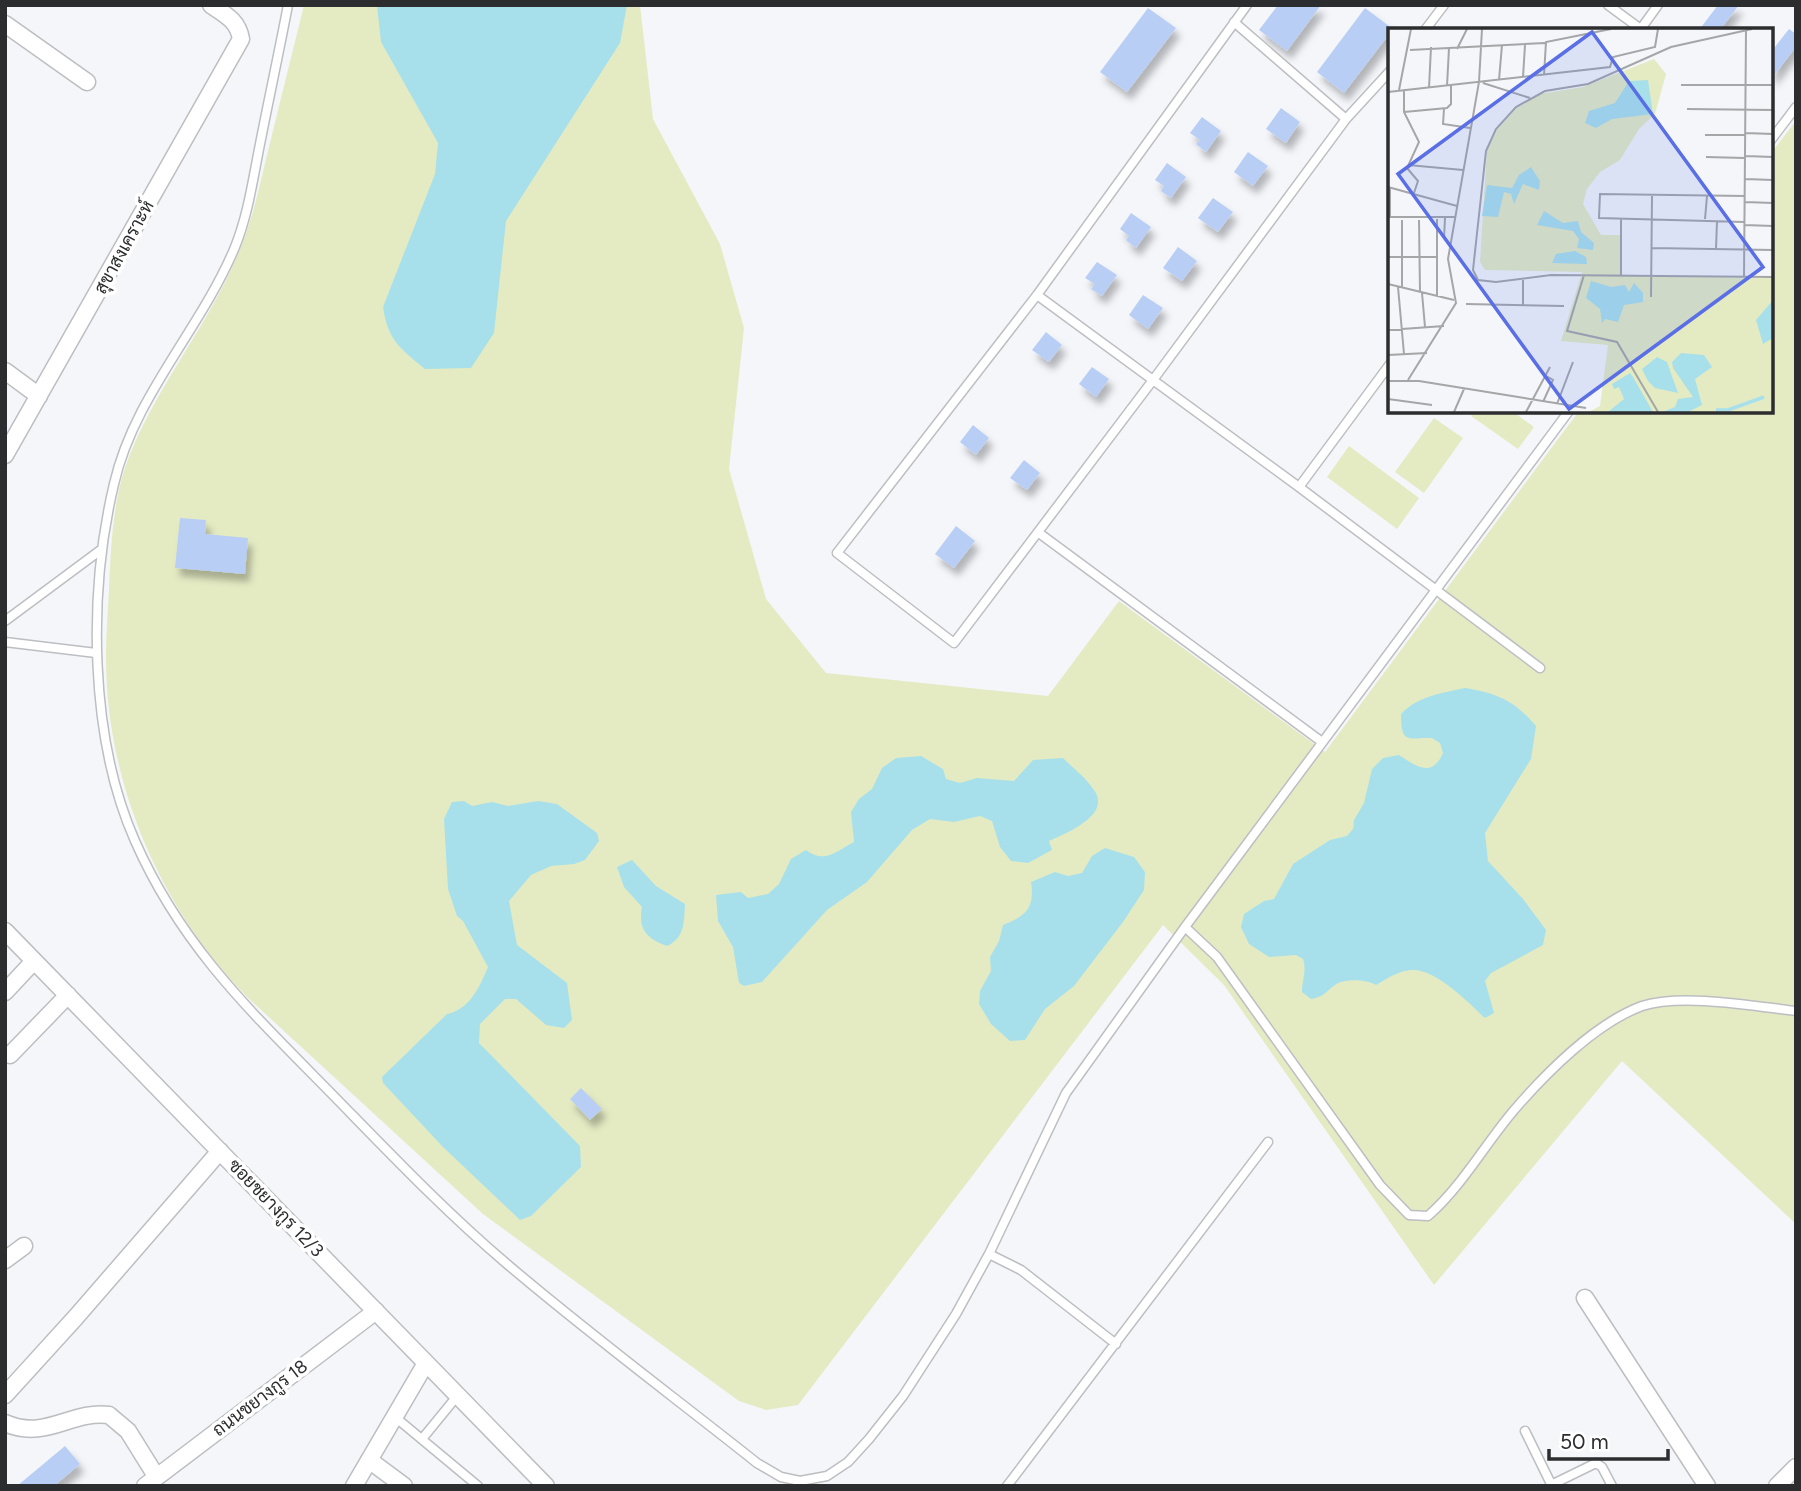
<svg xmlns="http://www.w3.org/2000/svg" width="1801" height="1491" viewBox="0 0 1801 1491" font-family="Figtree,Sarabun,sans-serif">
<defs>
<filter id="shadow"><feDropShadow dx="4.5" dy="8" stdDeviation="3.5" flood-color="#0004"/></filter>
</defs>
<rect width="100%" height="100%" fill="#f4f6fa"/>
<path fill="#e4ebc3" d="M 304,5 L 640,5 L 653,119 L 720,244 L 744,328 L 729,469 L 766,599 L 826,673 L 1048,696 L 1119,601 L 1325,752 L 1579,411 L 1771,411 L 1771,153 L 1796,121 L 1796,1224 L 1622,1061 L 1434,1285 L 1224,985 L 1163,925 L 798,1405 L 766,1410 L 739,1401 L 483,1214 L 247,997 C 235,984 222,971 212,957 C 145,872 105,762 106,654 C 106,632 108,611 109,589 C 111,544 113,494 131,452 C 160,381 212,320 240,249 C 253,218 260,184 268,151 C 280,102 292,54 304,5 Z
M 1474,411 L 1512,411 L 1534,427 L 1518,449 L 1471,416 Z
M 1434,418 L 1463,438 L 1424,493 L 1395,472 Z
M 1349,446 L 1419,498 L 1397,529 L 1327,477 Z"/>
<path fill="#a7e0eb" d="M 377,5 L 627,5 L 620,43 L 506,221 L 494,333 L 471,368 L 425,369 C 400,348 388,341 383,307 L 435,174 L 438,143 L 381,42 Z
M 1465,688 C 1497,693 1515,701 1536,726 L 1531,759 L 1485,833 L 1488,861 L 1523,899 L 1546,930 L 1543,945 L 1491,973 L 1485,981 L 1494,1013 L 1485,1018 C 1468,1002 1436,969 1412,970 C 1400,970 1386,979 1376,985 C 1367,980 1352,979 1341,982 C 1329,986 1327,997 1311,999 L 1302,992 C 1302,979 1307,971 1303,959 L 1296,955 L 1269,957 L 1249,944 L 1241,927 L 1244,914 L 1264,901 L 1274,899 L 1293,864 L 1330,840 L 1347,836 L 1353,829 L 1354,820 L 1364,803 L 1372,769 L 1383,758 L 1399,755 C 1417,767 1432,778 1443,753 L 1440,743 L 1432,738 C 1409,737 1401,746 1401,714 C 1418,696 1442,693 1465,688 Z
M 921,756 L 943,769 L 946,779 L 960,783 L 977,778 L 1014,781 L 1033,760 L 1063,758 C 1073,768 1086,778 1094,790 C 1112,815 1066,833 1049,841 L 1052,850 L 1028,863 L 1011,861 L 1000,847 L 992,821 L 980,816 L 954,822 L 930,819 L 912,830 L 867,882 L 827,910 L 762,982 L 744,986 L 739,983 L 733,947 L 718,921 L 716,895 L 741,892 L 748,898 L 768,894 L 779,884 L 791,859 L 806,850 C 825,864 835,852 854,842 L 851,812 L 859,799 L 872,789 L 882,768 L 896,758 Z
M 464,801 L 472,806 L 492,802 L 508,806 L 538,801 L 557,804 L 597,833 L 599,841 L 585,860 L 574,864 L 551,866 L 531,875 L 509,901 L 517,945 L 567,983 L 572,1020 L 564,1028 L 546,1025 L 516,999 L 505,999 L 480,1024 L 479,1043 L 580,1146 L 581,1167 L 531,1216 L 520,1220 L 443,1147 L 383,1083 L 382,1077 L 447,1014 C 470,1009 479,988 488,967 L 463,921 L 457,916 L 448,889 L 444,819 L 452,802 Z
M 1105,848 L 1134,857 L 1145,872 L 1144,890 L 1123,922 L 1074,986 L 1045,1009 L 1025,1040 L 1010,1041 L 991,1024 L 979,1004 L 980,991 L 991,971 L 990,957 L 999,941 L 1003,925 C 1026,916 1035,908 1031,882 L 1055,872 L 1068,876 L 1082,873 L 1092,856 Z
M 632,860 L 656,886 L 685,904 C 684,921 685,938 667,946 C 646,938 638,929 642,907 L 624,887 L 617,867 Z"/>
<path fill="#b8cef5" filter="url(#shadow)" d="M 1278,5 L 1321,5 L 1287,51 L 1259,30 Z
M 1718,5 L 1739,5 L 1720,30 L 1699,30 Z
M 1148,8 L 1176,28 L 1127,92 L 1100,72 Z
M 1365,8 L 1393,29 L 1390,30 L 1390,33 L 1344,93 L 1317,72 Z
M 1789,29 L 1796,34 L 1796,47 L 1771,79 L 1771,52 Z
M 1281,108 L 1300,122 L 1286,143 L 1266,129 Z
M 1202,117 L 1221,131 L 1206,152 L 1196,144 L 1200,140 L 1190,133 Z
M 1248,152 L 1268,166 L 1253,186 L 1234,172 Z
M 1167,163 L 1186,177 L 1171,198 L 1161,191 L 1164,186 L 1155,180 Z
M 1213,198 L 1233,212 L 1218,232 L 1198,218 Z
M 1131,213 L 1151,227 L 1136,248 L 1126,240 L 1129,236 L 1120,229 Z
M 1178,247 L 1197,261 L 1182,281 L 1163,268 Z
M 1097,262 L 1117,275 L 1102,296 L 1091,289 L 1095,284 L 1085,278 Z
M 1143,295 L 1163,308 L 1148,329 L 1129,315 Z
M 1046,332 L 1062,345 L 1049,362 L 1032,350 Z
M 1092,367 L 1109,379 L 1096,397 L 1079,384 Z
M 973,425 L 989,438 L 976,455 L 960,442 Z
M 1024,460 L 1040,473 L 1027,490 L 1010,478 Z
M 180,518 L 206,520 L 205,534 L 248,538 L 245,574 L 175,568 Z
M 956,526 L 975,541 L 954,568 L 935,554 Z
M 581,1088 L 602,1109 L 590,1120 L 570,1099 Z
M 65,1446 L 80,1464 L 54,1486 L 17,1486 Z"/>
<g fill="none" stroke-linecap="round" stroke-linejoin="round">
<defs>
<path id="lane" d="M 288,5 C 279,52 269,98 260,144 C 253,179 248,215 235,247 C 201,329 134,396 114,484 C 88,593 89,737 135,841 C 180,943 246,1007 323,1085 C 383,1146 442,1209 507,1264 C 588,1333 674,1397 757,1463 L 781,1477 L 800,1481 L 827,1476 L 848,1462 L 869,1439 L 903,1396 L 956,1314 L 989,1254 L 1066,1093 L 1185,927 L 1569,411
M 1247,5 L 1037,295 L 837,553 L 954,643 L 1153,380 L 1346,119 L 1390,71
M 1608,5 L 1642,30
M 1234,22 L 1346,119
M 1425,30 L 1444,5
M 1640,30 L 1658,5
M 1771,140 L 1796,107
M 1037,295 L 1299,487 L 1540,668
M 1299,487 L 1390,364
M 1039,533 L 1322,742
M 5,621 L 102,549
M 5,642 L 96,653
M 1185,927 L 1217,957 L 1380,1185 L 1409,1215 L 1428,1216 C 1463,1185 1485,1144 1515,1109 C 1547,1072 1596,1023 1642,1006 C 1681,993 1754,1006 1796,1011
M 989,1254 L 1021,1270 L 1116,1344
M 395,1417 L 478,1486
M 1525,1431 L 1552,1486
M 422,1439 L 458,1395
M 1551,1485 L 1596,1463 L 1602,1467 L 1612,1486
M 1007,1486 L 1268,1142"/>
<path id="street" d="M 5,24 L 87,82
M 5,371 L 39,396
M 5,455 L 241,39 C 238,21 226,15 211,5
M 5,931 L 546,1486
M 5,992 L 34,961
M 10,1055 L 68,995
M 5,1260 L 24,1246
M 1585,1298 L 1707,1486
M 5,1395 L 76,1317 L 220,1151
M 5,1423 C 46,1441 71,1410 109,1415 L 128,1431 L 156,1476
M 369,1460 L 404,1486
M 145,1486 L 376,1311
M 354,1486 L 426,1363
M 1777,1486 L 1796,1467"/>
</defs>
<use href="#lane" stroke="#bcbec2" stroke-width="11"/>
<use href="#street" stroke="#bcbec2" stroke-width="19"/>
<use href="#lane" stroke="#fff" stroke-width="8"/>
<use href="#street" stroke="#fff" stroke-width="16"/>
</g>
<g text-anchor="middle" dominant-baseline="central" stroke-width="7" stroke-linejoin="round" paint-order="stroke">
<g font-size="18" fill="#2c2d2e" stroke="#fff">
<text transform="translate(124 247) rotate(-61)">สุขาสงเคราะห์</text>
<text transform="translate(276 1208) rotate(46)">ซอยชยางกูร 12/3</text>
<text transform="translate(260 1398) rotate(-37)">ถนนชยางกูร 18</text>
</g>
</g>
<g transform="translate(1388 28)">
<rect width="385" height="385" fill="#f4f6fa"/>
<path d="M 266,31 L 278,46 L 267,86 L 251,101 L 232,132 L 212,144 L 199,161 L 195,176 L 213,207 L 232,207 L 232,248 L 385,250 L 385,384 L 201,384 L 212,378 L 220,317 L 173,313 L 194,244 L 97,242 L 92,234 L 99,123 L 109,102 L 129,80 L 152,66 L 195,59 Z" fill="#e4ebc3"/>
<path d="M 260,52 L 265,86 L 224,91 L 208,100 L 197,95 L 201,83 L 227,75 L 241,53 ZM 143,139 L 152,153 L 151,162 L 135,156 L 126,176 L 123,166 L 116,164 L 110,189 L 94,188 L 99,157 L 124,160 L 131,147 ZM 156,183 L 175,195 L 190,193 L 193,204 L 206,215 L 205,222 L 189,220 L 191,211 L 185,203 L 149,197 ZM 187,223 L 198,229 L 199,236 L 164,235 L 168,226 ZM 203,253 L 223,259 L 237,257 L 241,264 L 246,255 L 255,265 L 255,274 L 236,277 L 230,294 L 217,291 L 214,295 L 212,281 L 198,270 ZM 385,272 L 385,310 L 375,316 L 368,292 ZM 293,325 L 316,327 L 324,339 L 307,351 L 314,377 L 300,384 L 274,384 L 287,379 L 290,371 L 305,369 L 285,340 L 284,334 ZM 269,329 L 279,334 L 290,365 L 267,360 L 260,353 L 254,341 ZM 242,345 L 245,349 L 265,384 L 220,384 L 236,371 L 231,359 L 226,361 L 224,356 Z" fill="#a7e0eb"/>
<path fill="none" stroke="#a7e0eb" stroke-width="3.5" d="M 328,382 L 340,382 L 376,369"/>
<path fill="none" stroke="#a4a6a8" stroke-width="2" d="M 364,1 L 283,19 L 200,56 L 157,63 L 128,79 L 108,101 L 98,123 L 85,242 L 90,252 L 108,254 L 163,247 L 385,249M 69,21 L 79,1M 22,22 L 157,15M 156,47 L 158,14 L 223,1M 135,49 L 137,17M 111,52 L 114,17M 95,55 L 142,70M 293,57 L 385,57M 59,58 L 61,20M 41,60 L 43,19M 11,62 L 23,1M 16,62 L 16,84 L 31,114 L 19,140 L 30,153 L 26,165M 0,64 L 222,39 L 225,29 L 267,19 L 270,1M 56,81 L 55,96 L 82,100M 299,81 L 385,82M 16,84 L 59,80 L 63,76 L 63,57M 357,105 L 385,106M 317,107 L 357,107M 357,128 L 385,129M 318,129 L 357,130M 20,137 L 75,142M 357,151 L 385,152M 0,159 L 69,178M 2,160 L 2,190M 357,174 L 385,175M 0,189 L 67,189M 317,191 L 319,168M 14,192 L 14,260M 31,192 L 32,264M 356,194 L 211,190 L 212,166 L 357,168M 356,197 L 385,198M 56,211 L 57,190M 264,220 L 385,222M 328,221 L 329,193M 0,229 L 49,229M 196,247 L 179,303 L 229,314 L 270,384M 233,247 L 233,190M 356,249 L 358,2M 135,252 L 135,277M 0,256 L 66,272M 10,259 L 16,326M 34,265 L 37,299M 49,268 L 49,191M 263,269 L 264,168M 78,276 L 176,278M 0,302 L 56,298M 0,327 L 39,325M 20,352 L 68,275 L 60,231 L 91,54 L 94,1M 0,353 L 31,353 L 198,380M 0,371 L 44,377M 155,374 L 165,352 L 158,348M 169,376 L 185,334M 66,384 L 76,361M 138,384 L 162,339"/>
<path fill="#5a6fe6" fill-opacity="0.15" stroke="#5a6fe6" stroke-width="3.5" d="M 204,4 L 375,239 L 181,381 L 10,146 Z"/>
<rect width="385" height="385" fill="none" stroke="#2c2d2e" stroke-width="3.5"/>
</g>
<rect width="1801" height="1491" fill="none" stroke="#2c2d2e" stroke-width="14"/>
<path d="M1549 1449v10h119v-10" fill="none" stroke="#2c2d2e" stroke-width="3.5"/>
<text x="1560" y="1449" font-size="21" fill="#2c2d2e" stroke="#ffffff" stroke-width="5" paint-order="stroke">50 m</text>
</svg>
